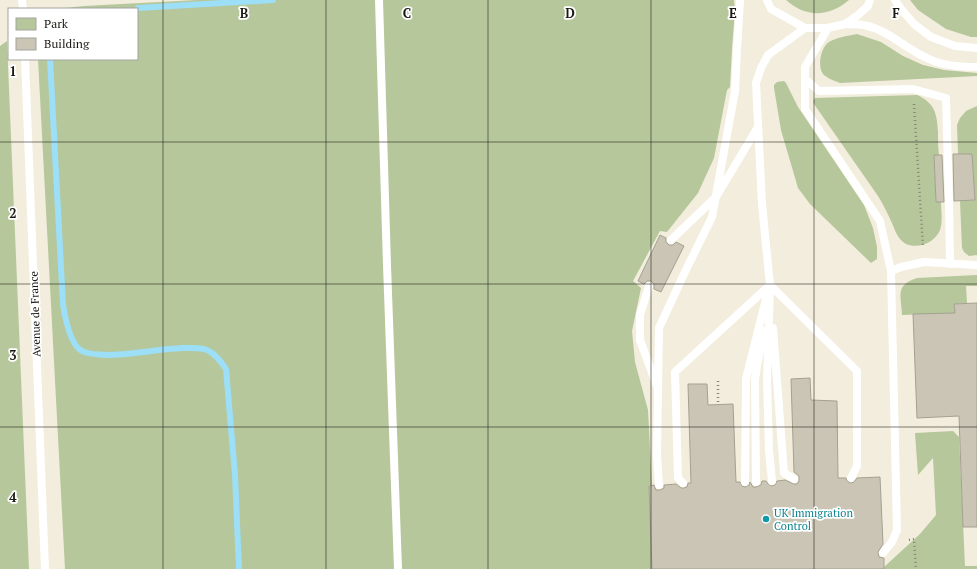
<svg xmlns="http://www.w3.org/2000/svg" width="977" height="569" viewBox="0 0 977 569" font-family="'PT Serif',serif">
<rect width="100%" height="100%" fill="#f2eddc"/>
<path fill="#b5c79b" d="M 197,0 L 734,0 L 735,11 L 732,48 L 730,87 L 727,90 L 714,158 L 698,193 L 667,232 L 660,231 L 633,281 L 641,288 L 632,331 L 635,362 L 648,410 L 652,485 L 649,485 L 652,569 L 65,569 L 38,59 L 137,59 L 137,9 L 64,9 L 66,8 L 84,6 Z
M 786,0 L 849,0 C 829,17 806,18 786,0 Z
M 910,0 L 977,0 L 977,37 L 971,37 L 946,29 L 918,10 Z
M 857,34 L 881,42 L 903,56 L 923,65 L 944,70 L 977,73 L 977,76 L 840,83 C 833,80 828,79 823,74 C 817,66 821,47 829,42 C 838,37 847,36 857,34 Z
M 7,41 L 29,569 L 0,569 L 0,46 Z
M 784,81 L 786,83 L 798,107 L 864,205 L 873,228 L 877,247 L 877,259 L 871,263 L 810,204 L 798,188 L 781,130 L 774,88 L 774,85 L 777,82 Z
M 917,95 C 935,103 937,114 938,132 C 938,140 938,147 939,155 L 934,156 L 936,202 L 941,202 C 941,210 943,221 940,230 C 935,244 912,252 901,240 C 896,235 894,227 891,221 C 887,212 883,204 878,196 L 814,104 L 813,101 L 815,98 Z
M 977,106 L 977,255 L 969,256 L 964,252 L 962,248 L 960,201 L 975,200 L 972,154 L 958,154 L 957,125 L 960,118 L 966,111 Z
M 977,275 L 977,286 L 966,286 L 967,303 L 954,304 L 955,313 L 902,315 C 901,295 895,285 917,278 Z
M 953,431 L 959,437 L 965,566 L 977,566 L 977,569 L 884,569 L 884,567 L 920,534 L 936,515 L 933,458 L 918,475 L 915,433 Z"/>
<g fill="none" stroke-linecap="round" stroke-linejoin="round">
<path stroke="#9cdff7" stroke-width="6" d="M 138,8 L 273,0
M 50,59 L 63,305 C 65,317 70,345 82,351 C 89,355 99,354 106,355 C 132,355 157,349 183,348 C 190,348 200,347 207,350 C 216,354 221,362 226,369 L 235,475 L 239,569"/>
</g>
<path fill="#cac5b5" stroke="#a5a191" d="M 953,154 L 972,154 L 975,200 L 954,201 Z
M 934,155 L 942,155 L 944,202 L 936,202 Z
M 660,235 L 666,238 L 666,242 L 669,245 L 673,245 L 676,242 L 684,246 L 661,292 L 654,289 L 654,284 L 651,281 L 647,281 L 644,284 L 638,281 Z
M 977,303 L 977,527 L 963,527 L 959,416 L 917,418 L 913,314 L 955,313 L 954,304 Z
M 810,378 L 811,400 L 837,401 L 838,478 L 846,478 L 847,481 L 851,483 L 854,482 L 857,478 L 880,477 L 883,544 L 878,552 L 879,557 L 884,558 L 884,569 L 652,569 L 649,486 L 654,485 L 656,490 L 660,490 L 664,488 L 664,485 L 676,484 L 681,488 L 684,488 L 687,487 L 688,483 L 691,483 L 688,384 L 707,384 L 708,405 L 733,404 L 736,482 L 740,482 L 742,486 L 745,487 L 749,485 L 750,482 L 753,487 L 756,487 L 761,485 L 762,481 L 766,481 L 768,484 L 772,486 L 775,485 L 777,481 L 785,480 L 794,484 L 797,484 L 799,481 L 799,476 L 794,472 L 791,379 Z"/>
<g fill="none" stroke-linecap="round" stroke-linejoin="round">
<path stroke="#89857a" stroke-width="2.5" stroke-dasharray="1 3" stroke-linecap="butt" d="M 914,104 L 923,247
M 718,402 L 718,380
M 909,540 L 914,539 L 916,569"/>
<path stroke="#fff" stroke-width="8" d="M 22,0 L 23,9
M 379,0 L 387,265 L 398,569
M 767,0 L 771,9 L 805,28 L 828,28 L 845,24 L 858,15 L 868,6 L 870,0
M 895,0 L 901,9 L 914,24 L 931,37 L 955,46 L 977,48
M 845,24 C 851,24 858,24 863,25 C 888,29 906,50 929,59 C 943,66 961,67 977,67
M 828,28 L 805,67 L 805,109 L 880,221 L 891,271 L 897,530 L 892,542 L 883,553
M 25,59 L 45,569
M 805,79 L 819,91 L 913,89 L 946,98 L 949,201 L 950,264
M 671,240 L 716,197 L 758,127
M 891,271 L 901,267 L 924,262 L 977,265
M 770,285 L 857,371 L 857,466 L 851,478
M 649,286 L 640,315 L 640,340 L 657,386
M 773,328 L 784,473 L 794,479
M 772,481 L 769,450 L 767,379 L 770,285 L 762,204 L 756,83 L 761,68 L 768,55 L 805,28
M 745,482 L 746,379 L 766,299
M 756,482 L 755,379 L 763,331
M 683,483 L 678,478 L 675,372 L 770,285
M 659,485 L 657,456 L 659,328 L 683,276 L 712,217 L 735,91 L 737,50 L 740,0"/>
</g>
<path fill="none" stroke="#1a1812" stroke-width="1" stroke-opacity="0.55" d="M 163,0 L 163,569M 326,0 L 326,569M 488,0 L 488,569M 651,0 L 651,569M 814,0 L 814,569M 0,142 L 977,142M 0,284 L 977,284M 0,427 L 977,427"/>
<circle fill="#0f9aa8" stroke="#fff" stroke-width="1.5" cx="766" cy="519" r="4"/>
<g text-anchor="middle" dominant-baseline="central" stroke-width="3.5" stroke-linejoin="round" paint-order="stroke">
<g font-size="11" fill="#1a1812" stroke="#fff">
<text transform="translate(35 314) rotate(-92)">Avenue de France</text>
</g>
<g font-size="11" fill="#0d838f" stroke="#fff" text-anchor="start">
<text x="774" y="513">UK Immigration<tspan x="774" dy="13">Control</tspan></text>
</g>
</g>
<g font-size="13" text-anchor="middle" font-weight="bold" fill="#1a1812" stroke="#fff" stroke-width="3.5" stroke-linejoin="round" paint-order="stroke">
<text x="244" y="18">B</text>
<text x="407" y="18">C</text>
<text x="570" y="18">D</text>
<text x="733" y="18">E</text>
<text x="896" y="18">F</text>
<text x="13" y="76">1</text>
<text x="13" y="218">2</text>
<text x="13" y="360">3</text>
<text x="13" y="502">4</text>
</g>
<rect x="8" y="8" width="130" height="52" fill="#ffffff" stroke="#a3a3a0"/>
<rect x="16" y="18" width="20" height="12" fill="#b5c79b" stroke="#a3a3a0"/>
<text x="44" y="28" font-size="12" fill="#1a1812">Park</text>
<rect x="16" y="38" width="20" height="12" fill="#cac5b5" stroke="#a3a3a0"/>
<text x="44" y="48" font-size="12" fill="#1a1812">Building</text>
</svg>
